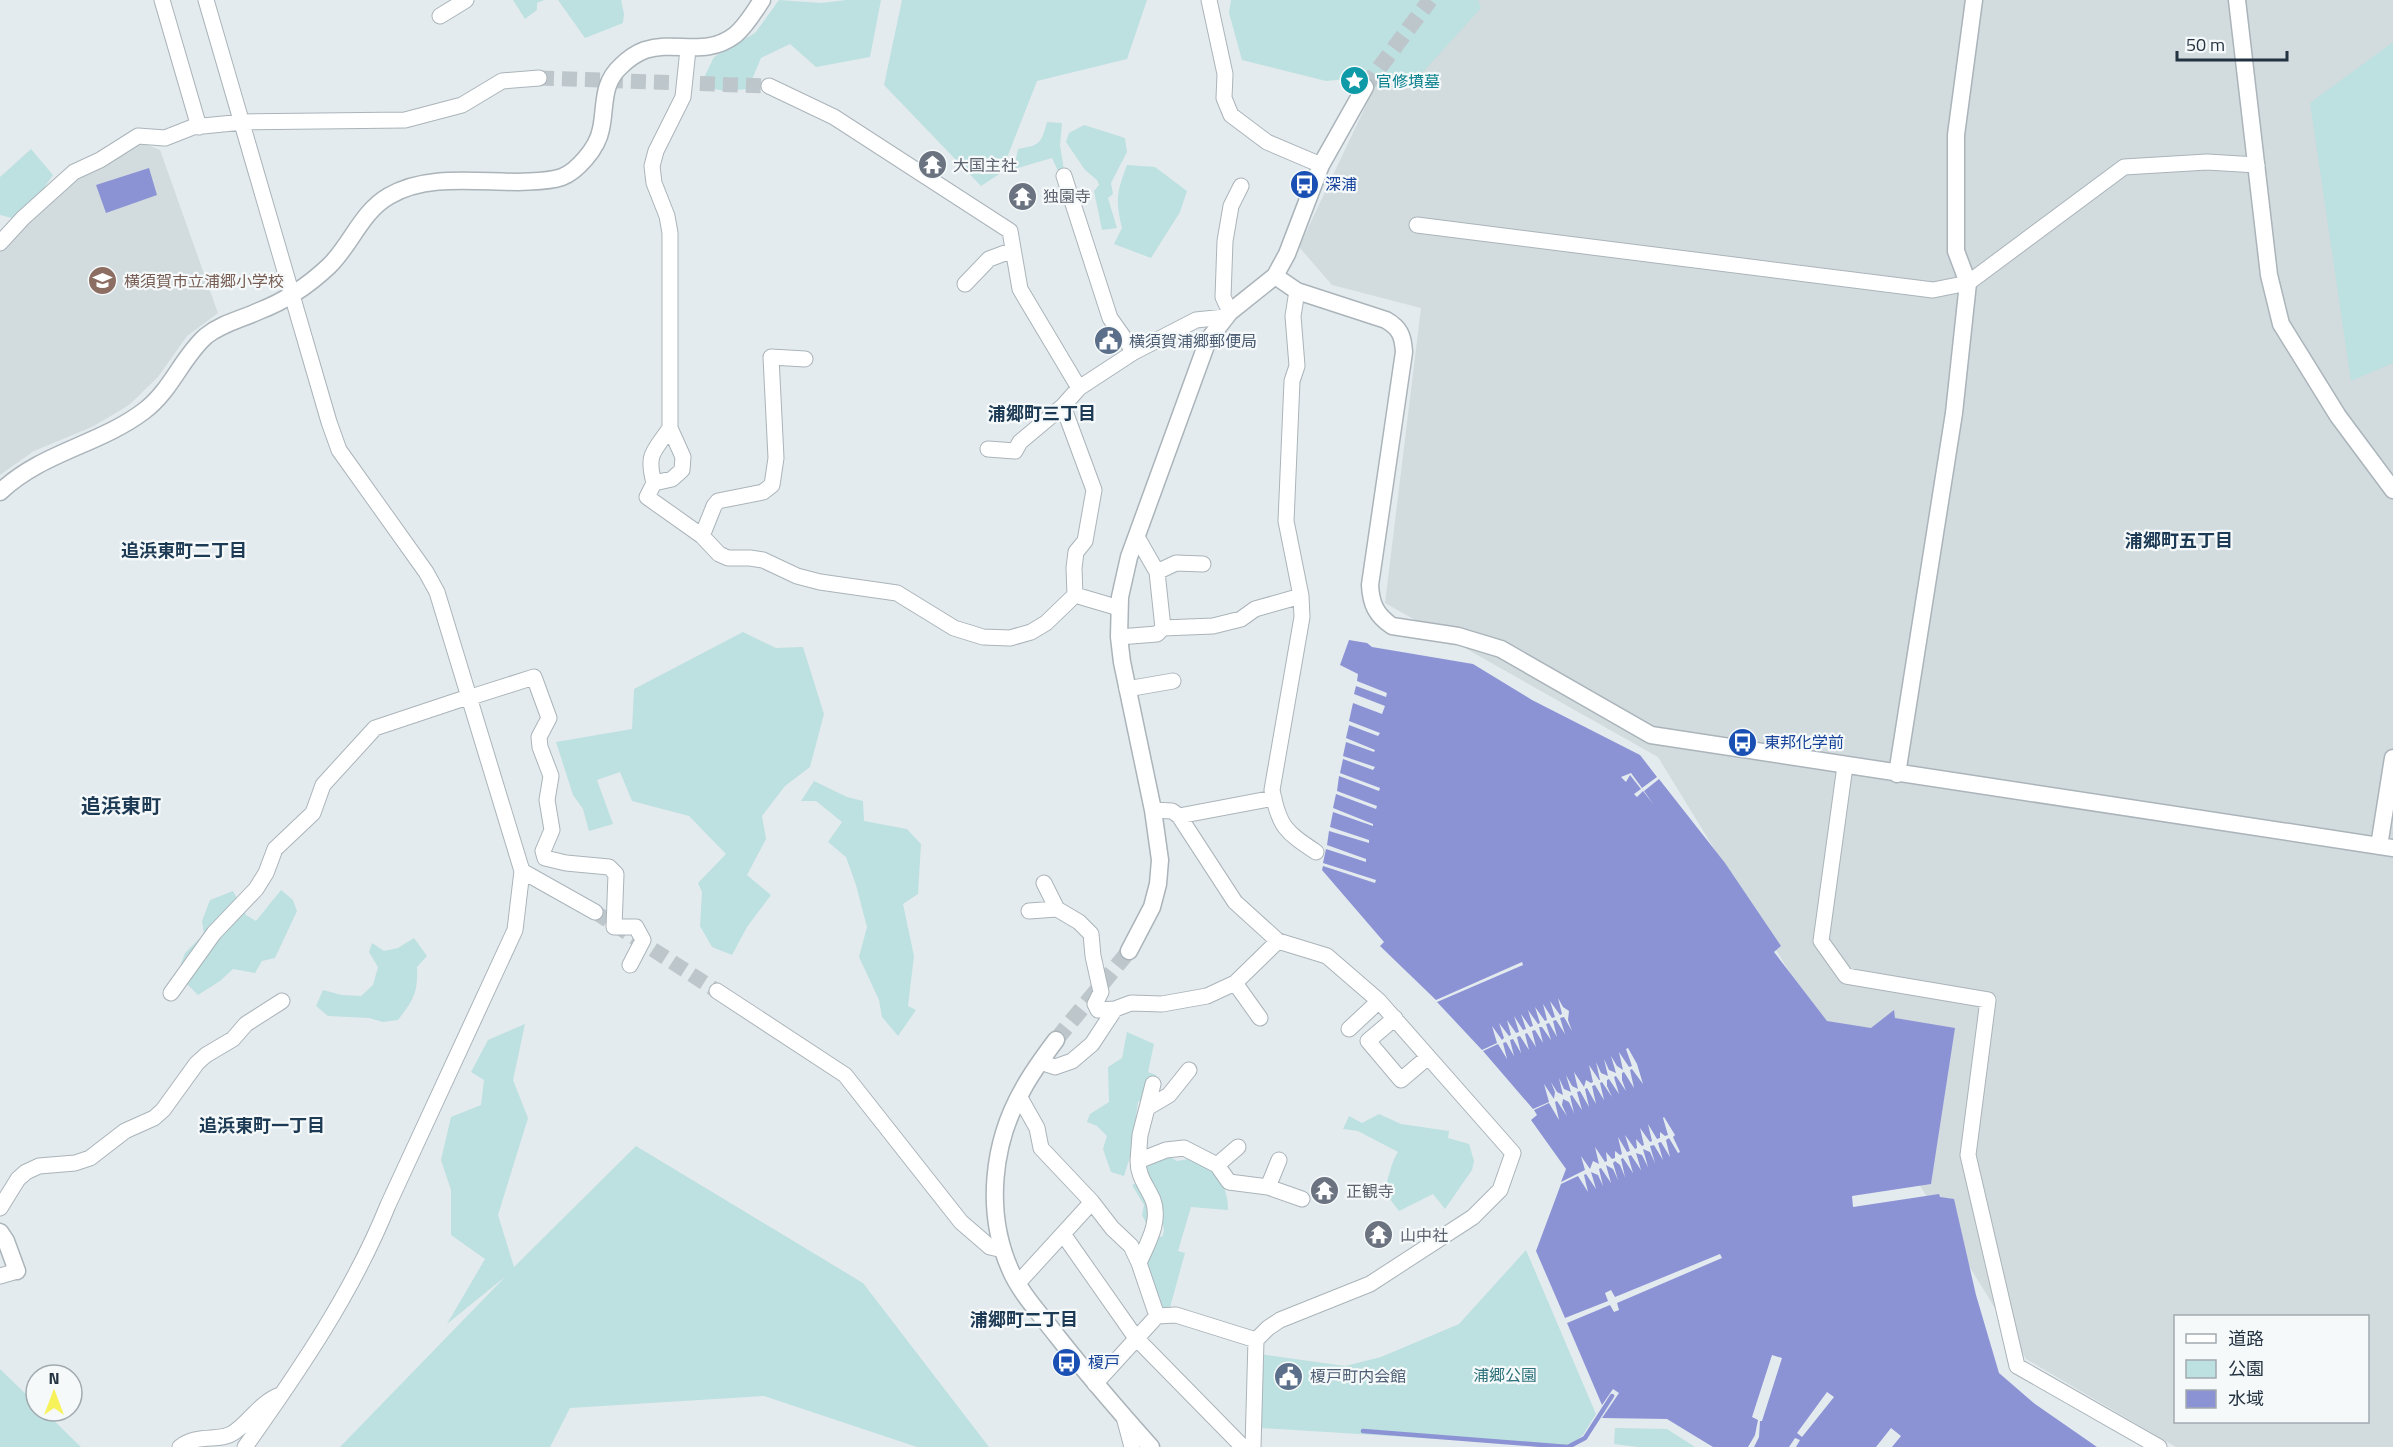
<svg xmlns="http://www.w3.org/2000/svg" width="2393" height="1447" viewBox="0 0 2393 1447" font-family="'Titillium Web','Noto Sans JP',sans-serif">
<rect width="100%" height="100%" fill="#e4ebee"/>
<path fill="#d2dbde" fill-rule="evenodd" d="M 1436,0 L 2393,0 L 2393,1447 L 2176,1447 L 2026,1359 L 1658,757 L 1385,603 L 1421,308 L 1332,285 L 1299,247 L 1377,82 ZM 2176,1316 L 2368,1316 L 2368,1422 L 2176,1422 Z
M 137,141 L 160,150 L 218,313 L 187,336 L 158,377 L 129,405 L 94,426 L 34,451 L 0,475 L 0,250 L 46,198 Z"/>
<path fill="#bde0e0" d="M 513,0 L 544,0 L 537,3 L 537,10 L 525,19 Z
M 558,0 L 621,0 L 624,14 L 623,23 L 585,38 Z
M 779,0 L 821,3 L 846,0 L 881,0 L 870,57 L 816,67 L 790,44 L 761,58 L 748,89 L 724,91 L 700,86 L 714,57 L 755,33 Z
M 902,0 L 1147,0 L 1127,59 L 1037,81 L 1001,173 L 981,186 L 884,85 Z
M 1231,0 L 1478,0 L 1481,8 L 1423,72 L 1326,81 L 1242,60 L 1229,13 Z
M 2393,42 L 2393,363 L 2351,381 L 2310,103 Z
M 1047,122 L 1062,123 L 1060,145 L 1064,170 L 1058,171 L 1052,158 L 1014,169 L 1018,149 C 1040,145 1041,144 1047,122 Z
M 1084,125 L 1125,138 L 1127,152 L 1111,183 L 1113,194 L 1108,198 L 1117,228 L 1102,230 L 1094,191 L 1099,185 L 1097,180 L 1085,170 L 1066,142 L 1069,133 Z
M 31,149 L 53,175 L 35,201 L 12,218 L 0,215 L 0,177 Z
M 1127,165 L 1155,167 L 1187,191 L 1180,212 L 1151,258 L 1114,244 L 1122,228 C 1115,199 1117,192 1127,165 Z
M 743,632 L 776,648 L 803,647 L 824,714 L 810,767 L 785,786 L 762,816 L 766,839 L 747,875 L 771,895 L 747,927 L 732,955 L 712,947 L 700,926 L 702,892 L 698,883 L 726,854 L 689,816 L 632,801 L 620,772 L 597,780 L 613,824 L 589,831 L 583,809 L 573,795 L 556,742 L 632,729 L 634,689 Z
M 814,781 L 847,797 L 863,801 L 864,821 L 907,829 L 921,844 L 918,894 L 903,904 L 914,956 L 908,1006 L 916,1010 L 898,1036 L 882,1017 L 879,1000 L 859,957 L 867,927 L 856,885 L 846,857 L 828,842 L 842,822 L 816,801 L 801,801 Z
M 281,890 L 293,900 L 297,911 L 275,958 L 262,961 L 255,973 L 233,969 L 220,981 L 198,995 L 177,974 L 185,953 L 204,934 L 202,921 L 210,900 L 233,891 L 246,915 L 256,921 Z
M 414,938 L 427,956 L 417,967 C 418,992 414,1000 398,1020 L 383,1022 L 369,1018 L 328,1016 L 316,1006 L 323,990 L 342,995 L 361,996 L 373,985 L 378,967 L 369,952 L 372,943 L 384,951 L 398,948 Z
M 525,1024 L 513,1080 L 528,1118 L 498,1215 L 514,1267 L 636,1146 L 863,1283 L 989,1447 L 917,1447 L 764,1396 L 570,1408 L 550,1447 L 340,1447 L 506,1276 L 447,1324 L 485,1259 L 451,1235 L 451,1190 L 441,1160 L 451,1117 L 481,1105 L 484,1080 L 471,1072 L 488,1040 Z
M 1127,1032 L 1154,1044 L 1148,1072 L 1156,1075 L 1145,1103 L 1138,1101 L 1132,1150 L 1124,1176 L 1111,1172 L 1103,1149 L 1107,1136 L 1097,1126 L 1087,1122 L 1090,1114 L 1109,1102 L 1108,1067 L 1122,1058 Z
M 1379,1114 L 1401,1124 L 1449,1131 L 1448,1138 L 1469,1144 L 1474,1161 L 1472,1170 L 1445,1209 L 1433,1194 L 1399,1211 L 1383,1190 C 1390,1178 1390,1164 1398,1152 L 1358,1131 L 1343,1129 L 1349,1116 L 1362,1123 Z
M 1170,1157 L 1177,1161 L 1194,1158 C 1214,1169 1229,1186 1228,1210 L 1191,1207 L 1178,1251 L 1185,1253 L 1169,1311 L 1160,1310 L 1144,1262 L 1153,1239 L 1163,1236 L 1164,1230 L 1162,1221 L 1147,1225 L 1142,1215 L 1144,1205 L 1132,1185 L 1139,1182 L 1145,1166 Z
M 1526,1250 L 1596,1414 L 1583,1435 L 1568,1447 L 1260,1428 L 1260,1354 L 1345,1366 L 1381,1357 L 1459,1324 Z
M 0,1369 L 36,1404 L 36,1411 L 44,1411 L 81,1447 L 0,1447 Z
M 1615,1428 L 1667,1429 L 1695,1447 L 1638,1447 L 1614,1444 Z"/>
<path fill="#8b93d5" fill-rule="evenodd" d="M 149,168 L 157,195 L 106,213 L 96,185 Z
M 1349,640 L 1367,643 L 1372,647 L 1473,664 L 1532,700 L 1640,755 L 1657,777 L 1642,788 L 1631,773 L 1621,777 L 1626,782 L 1630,775 L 1641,789 L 1634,794 L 1637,797 L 1643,791 L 1654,805 L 1644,791 L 1659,779 L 1725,863 L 1781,946 L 1774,952 L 1827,1021 L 1871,1028 L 1894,1010 L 1895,1018 L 1955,1028 L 1931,1184 L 1852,1196 L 1853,1207 L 1939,1194 L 1940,1197 L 1954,1199 L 1976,1295 L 1999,1373 L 2035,1404 L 2097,1447 L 1892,1447 L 1901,1436 L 1891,1428 L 1876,1447 L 1796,1447 L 1800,1440 L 1795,1438 L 1789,1447 L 1754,1447 L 1759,1437 L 1760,1421 L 1762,1421 L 1782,1358 L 1772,1355 L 1752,1417 L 1758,1420 L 1755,1435 L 1748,1447 L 1713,1447 L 1667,1419 L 1602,1418 L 1619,1393 L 1613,1389 L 1602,1405 L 1567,1323 L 1610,1305 L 1614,1312 L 1619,1310 L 1617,1303 L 1722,1258 L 1720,1254 L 1615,1297 L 1611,1290 L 1605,1293 L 1608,1301 L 1565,1318 L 1536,1251 L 1561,1184 L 1578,1176 L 1588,1192 L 1584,1175 L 1586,1174 L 1596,1189 L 1591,1172 L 1598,1175 L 1603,1186 L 1599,1169 L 1601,1168 L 1611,1183 L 1606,1165 L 1613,1169 L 1618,1180 L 1613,1163 L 1615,1161 L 1620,1165 L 1625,1177 L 1621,1159 L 1623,1158 L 1633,1173 L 1628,1156 L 1631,1155 L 1641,1170 L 1636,1153 L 1642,1155 L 1648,1167 L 1643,1149 L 1650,1152 L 1655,1163 L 1650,1146 L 1654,1145 L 1663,1160 L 1658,1143 L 1661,1142 L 1670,1157 L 1666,1140 L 1669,1138 L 1678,1153 L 1680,1152 L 1673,1137 L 1675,1135 L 1664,1117 L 1663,1118 L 1668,1135 L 1665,1136 L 1660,1132 L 1660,1138 L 1657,1139 L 1648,1124 L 1652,1141 L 1650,1142 L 1640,1128 L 1644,1145 L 1642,1146 L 1636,1139 L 1637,1148 L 1635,1149 L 1625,1135 L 1630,1151 L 1627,1152 L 1618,1137 L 1622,1154 L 1620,1155 L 1615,1151 L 1615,1158 L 1612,1159 L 1606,1152 L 1607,1161 L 1605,1162 L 1595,1147 L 1599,1164 L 1593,1161 L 1590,1169 L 1581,1156 L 1585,1170 L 1561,1182 L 1566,1169 L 1531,1120 L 1537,1115 L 1534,1110 L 1549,1103 L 1559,1120 L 1555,1102 L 1557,1101 L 1567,1116 L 1562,1105 L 1563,1099 L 1569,1102 L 1574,1113 L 1570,1096 L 1572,1095 L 1582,1110 L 1577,1092 L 1580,1091 L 1589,1107 L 1585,1089 L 1587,1088 L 1596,1104 L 1592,1086 L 1595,1085 L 1604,1100 L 1600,1083 L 1602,1082 L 1612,1097 L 1607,1086 L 1607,1080 L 1609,1079 L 1619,1094 L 1614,1077 L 1616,1076 L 1626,1091 L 1622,1080 L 1622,1073 L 1624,1072 L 1634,1088 L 1630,1070 L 1632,1069 L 1643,1084 L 1637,1064 L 1628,1048 L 1626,1049 L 1632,1066 L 1629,1067 L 1619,1052 L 1623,1070 L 1617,1066 L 1611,1056 L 1616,1073 L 1609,1070 L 1604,1059 L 1608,1076 L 1601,1073 L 1596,1062 L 1600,1080 L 1599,1080 L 1589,1065 L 1593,1082 L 1591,1083 L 1586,1080 L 1584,1087 L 1574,1072 L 1578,1089 L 1572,1086 L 1566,1075 L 1571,1092 L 1564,1089 L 1559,1078 L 1563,1095 L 1557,1092 L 1551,1082 L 1555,1092 L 1554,1099 L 1544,1084 L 1549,1102 L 1533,1109 L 1483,1051 L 1498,1044 L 1507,1059 L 1503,1043 L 1506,1042 L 1514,1056 L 1510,1040 L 1513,1039 L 1521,1053 L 1517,1037 L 1520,1036 L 1529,1050 L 1525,1034 L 1527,1033 L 1536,1047 L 1532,1031 L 1535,1030 L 1543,1043 L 1539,1027 L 1542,1027 L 1551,1040 L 1546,1024 L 1549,1023 L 1557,1037 L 1553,1021 L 1556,1020 L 1565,1034 L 1560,1018 L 1564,1017 L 1572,1031 L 1568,1020 L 1569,1011 L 1563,1007 L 1558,998 L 1562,1014 L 1560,1015 L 1550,1001 L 1555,1017 L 1552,1018 L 1543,1004 L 1547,1020 L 1545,1021 L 1535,1007 L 1540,1023 L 1538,1024 L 1528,1010 L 1533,1026 L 1530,1027 L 1521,1014 L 1526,1029 L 1523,1030 L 1514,1016 L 1519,1032 L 1516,1033 L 1507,1020 L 1511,1035 L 1509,1036 L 1499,1023 L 1504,1038 L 1502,1040 L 1492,1026 L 1497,1043 L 1482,1050 L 1437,1002 L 1523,965 L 1522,962 L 1436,1000 L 1380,946 L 1384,942 L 1322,870 L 1323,866 L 1375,883 L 1376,880 L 1323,863 L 1326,849 L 1366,862 L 1366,859 L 1327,845 L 1329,831 L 1369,843 L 1369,840 L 1330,827 L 1333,812 L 1373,826 L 1373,824 L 1333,808 L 1336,794 L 1376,809 L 1377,806 L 1337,791 L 1339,776 L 1379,791 L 1380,788 L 1340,773 L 1343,759 L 1373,770 L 1375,767 L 1343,756 L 1346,742 L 1374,752 L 1375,750 L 1346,738 L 1349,725 L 1378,736 L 1380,733 L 1349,721 L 1353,703 L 1382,714 L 1385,706 L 1354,694 L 1356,686 L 1386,697 L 1387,693 L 1357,681 L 1358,674 L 1340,665 ZM 1827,1392 L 1834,1397 L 1802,1437 L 1797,1433 Z"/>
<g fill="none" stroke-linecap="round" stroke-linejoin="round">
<path stroke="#8b93d5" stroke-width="4.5" d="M 1363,1431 L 1568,1447 L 1585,1438 L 1612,1396"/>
<path stroke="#bdc6cb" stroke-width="15" stroke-dasharray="15 8" stroke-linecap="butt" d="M 539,78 L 769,86
M 595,912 L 717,991"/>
<path stroke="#bdc6cb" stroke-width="16" stroke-dasharray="16 8" stroke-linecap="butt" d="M 1365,87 L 1430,0
M 1056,1040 L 1129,951"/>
<defs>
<path id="minor" d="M 162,0 L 199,127
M 206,0 L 329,422 L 339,450 L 426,572 L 437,592 L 522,871 L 515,930 L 388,1205 C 353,1292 299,1371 245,1447
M 1209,0 L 1225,74 L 1224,98 L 1231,115 L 1267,142 L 1321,165
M 440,16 L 466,0
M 769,86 L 834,117 L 1010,231 L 1020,289 L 1079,388
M 1064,176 L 1110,318 L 1134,352
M 1417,225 L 1933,290 L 1968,283 L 2124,167 L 2207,162 L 2257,165
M 0,243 L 23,218 L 74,172 L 100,160 L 138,136 L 165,138 L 193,127 L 243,122 L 405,120 L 462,105 L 502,81 L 539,78
M 965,284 L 989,259 L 1013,250
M 1297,291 L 1293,316 L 1297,366 L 1292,381 L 1286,521 L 1301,596 L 1302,617 L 1272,790 C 1279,827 1286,832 1316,852
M 1230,312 L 1223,297 L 1225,241 L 1231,206 L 1241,186
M 1063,406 L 1094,490 L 1085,541 L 1076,552 L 1074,568 L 1075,595 L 1119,608
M 670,428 C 654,452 646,453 654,483 L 647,497 L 702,536 L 719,554 L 728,558 L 750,558 L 763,560 L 797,576 L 820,582 L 897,593 L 954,628 L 983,637 L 1010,638 L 1031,632 L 1046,623 L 1075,595
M 988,449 L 1015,451 L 1020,442 L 1063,406 L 1079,388 L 1134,352 L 1196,320 L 1225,317
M 654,483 L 672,479 L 682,470 L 683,457 L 670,428 L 670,233 L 667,216 L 654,183 L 652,166 L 656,151 L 683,97 L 688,49
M 702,536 L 714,506 L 718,501 L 763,492 L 772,485 L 776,458 L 771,357 L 805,359
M 1137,537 L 1157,572 L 1163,628
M 1157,572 L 1176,563 L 1203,564
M 1119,637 L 1157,634 L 1163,628 L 1213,626 L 1241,619 L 1255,609 L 1301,596
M 1127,689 L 1173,681
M 468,698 L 534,677 L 549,718 L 539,737 L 540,747 L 551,776 L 547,800 L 552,830 L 543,851 L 545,858 L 566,863 L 609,867 L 616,874 L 614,927 L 636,927 L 643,940 L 630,965
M 1845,766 L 1821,941 L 1846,976 L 1988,1000 L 1968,1155 L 2017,1366 L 2159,1447
M 1153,810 L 1172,811 L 1179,816 L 1235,902 L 1278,941 L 1327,956 L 1379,1001 L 1513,1153 L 1500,1190 L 1473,1217 L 1370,1284 L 1280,1320 L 1268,1328 L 1256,1340 L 1253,1447
M 1179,816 L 1274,798
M 522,871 L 595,912
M 1044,883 L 1057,909 L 1079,922 L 1091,934 L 1093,956 L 1101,992 L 1095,1004 L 1098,1010 L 1115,1009
M 1029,911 L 1057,909
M 1235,983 L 1260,1018
M 717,991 L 845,1075 L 961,1222 L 990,1247 L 1003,1250
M 171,993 L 214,933 L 256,889 L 266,873 L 275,849 L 313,813 L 323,785 L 375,728 L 468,697
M 1395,1018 L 1368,1041 L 1401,1080 L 1428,1057
M 1349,1029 L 1379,1001
M 1040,1062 L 1055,1067 L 1072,1061 L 1092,1044 L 1115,1009 L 1131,1003 L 1162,1004 L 1207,996 L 1235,983 L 1278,941
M 1019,1096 L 1037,1128 L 1041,1148 L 1092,1202
M 1147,1108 L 1153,1084
M 1138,1161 L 1140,1135 L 1147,1108 L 1169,1095 L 1189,1070
M 1217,1165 L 1238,1147
M 1268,1187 L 1279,1160
M 0,1208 L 18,1179 L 26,1172 L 39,1166 L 75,1163 L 90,1158 L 125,1131 L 154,1118 L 163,1110 L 197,1063 L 206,1055 L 233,1039 L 246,1024 L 282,1001
M 1063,1234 L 1136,1338 L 1243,1447
M 1139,1263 C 1147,1244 1161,1222 1153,1200 C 1147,1186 1138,1177 1138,1161 L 1166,1150 L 1184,1148 L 1217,1165 L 1229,1182 L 1268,1187 L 1302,1199
M 0,1276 L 17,1271
M 1018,1283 L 1092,1202 L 1112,1228 L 1131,1246 L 1139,1263 L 1157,1316
M 1095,1384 L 1157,1316 L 1176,1315 L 1256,1340
M 1124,1417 L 1132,1447
M 180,1447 C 197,1433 220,1442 233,1433 C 250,1422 259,1403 280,1395"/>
<path id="tertiary" d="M 2237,0 L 2269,275 L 2281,324 L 2338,416 L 2393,490
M 1275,276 L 1297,291 L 1386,320 C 1400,328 1403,336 1404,352 L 1370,585 C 1371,604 1376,615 1392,626 L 1458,636 L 1501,649 L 1651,735 L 2393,848
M 0,492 C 42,452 99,445 144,411 C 171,391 182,357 206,336 C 222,323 242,319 259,311 C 285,301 309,285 329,266 C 351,245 361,212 389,196 C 426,174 476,182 518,182 C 533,181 548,182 562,177 C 570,174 579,166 585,159 C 592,151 599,140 601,129 C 606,106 601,84 621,66 C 627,60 637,53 645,50 C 676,40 705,58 735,35 C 746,26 754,12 762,0
M 1897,774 L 1954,413 L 1968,283 L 1956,251 L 1956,135 L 1974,0
M 2379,846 L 2393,758
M 1129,951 L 1152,907 L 1158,884 L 1160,860 L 1153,810 L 1122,662 L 1119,637 L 1120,597 L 1129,557 L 1208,340 L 1230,312 L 1275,276 L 1287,254 L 1321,165 L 1365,87
M 1056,1040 C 1044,1056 1032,1072 1023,1089 C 992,1143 985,1212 1010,1269 C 1020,1293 1041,1315 1057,1336 C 1087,1374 1118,1410 1151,1447
M 0,1232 L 6,1241 L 17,1271"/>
</defs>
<use href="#minor" stroke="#aab4ba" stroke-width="17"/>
<use href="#tertiary" stroke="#aab4ba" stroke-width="19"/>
<use href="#minor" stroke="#fff" stroke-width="15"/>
<use href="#tertiary" stroke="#fff" stroke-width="16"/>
</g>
<defs>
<symbol id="sight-disc" viewBox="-11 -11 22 22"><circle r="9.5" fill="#0f9aa8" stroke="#f5f9fa"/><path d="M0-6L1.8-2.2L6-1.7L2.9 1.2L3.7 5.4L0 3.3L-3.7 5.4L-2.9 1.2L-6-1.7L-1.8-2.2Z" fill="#fff"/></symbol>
<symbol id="temple-disc" viewBox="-11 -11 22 22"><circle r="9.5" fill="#6b7280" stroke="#f5f9fa"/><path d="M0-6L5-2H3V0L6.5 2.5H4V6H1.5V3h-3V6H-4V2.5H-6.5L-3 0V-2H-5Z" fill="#fff"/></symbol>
<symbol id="bus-disc" viewBox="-11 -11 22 22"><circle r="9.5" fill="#1a4fb4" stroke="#f5f9fa"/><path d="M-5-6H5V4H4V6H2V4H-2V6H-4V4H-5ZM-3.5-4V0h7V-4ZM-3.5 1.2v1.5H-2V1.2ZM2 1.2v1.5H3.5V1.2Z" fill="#fff"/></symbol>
<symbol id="school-disc" viewBox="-11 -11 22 22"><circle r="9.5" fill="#8d6e63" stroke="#f5f9fa"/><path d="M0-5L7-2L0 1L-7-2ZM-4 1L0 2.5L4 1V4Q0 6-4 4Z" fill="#fff"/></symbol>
<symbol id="civic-disc" viewBox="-11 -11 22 22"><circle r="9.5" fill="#5c6f8a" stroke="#f5f9fa"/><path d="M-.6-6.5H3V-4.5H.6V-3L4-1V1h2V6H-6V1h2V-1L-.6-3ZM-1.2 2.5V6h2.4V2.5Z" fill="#fff"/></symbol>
</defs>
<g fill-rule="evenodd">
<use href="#sight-disc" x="1338" y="64" width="33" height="33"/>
<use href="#temple-disc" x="916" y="148" width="33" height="33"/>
<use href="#bus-disc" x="1288" y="168" width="33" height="33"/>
<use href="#temple-disc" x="1006" y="180" width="33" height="33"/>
<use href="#school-disc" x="86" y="264" width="33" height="33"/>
<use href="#civic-disc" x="1092" y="324" width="33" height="33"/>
<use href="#bus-disc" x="1726" y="726" width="33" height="33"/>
<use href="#temple-disc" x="1308" y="1174" width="33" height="33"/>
<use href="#temple-disc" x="1362" y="1218" width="33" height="33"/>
<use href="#bus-disc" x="1050" y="1346" width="33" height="33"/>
<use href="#civic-disc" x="1272" y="1360" width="33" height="33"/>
</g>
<g text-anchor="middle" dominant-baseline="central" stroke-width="4.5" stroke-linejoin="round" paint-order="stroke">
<g font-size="16" fill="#0d838f" stroke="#f5f9fa" text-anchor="start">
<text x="1376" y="81">官修墳墓</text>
</g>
<g font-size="16" fill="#5b616d" stroke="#f5f9fa" text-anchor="start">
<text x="953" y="165">大国主社</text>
<text x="1043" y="196">独園寺</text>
<text x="1346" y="1191">正観寺</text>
<text x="1400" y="1235">山中社</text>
</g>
<g font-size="16" fill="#164399" stroke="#f5f9fa" text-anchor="start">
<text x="1325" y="184">深浦</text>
<text x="1764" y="742">東邦化学前</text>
<text x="1088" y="1362">榎戸</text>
</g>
<g font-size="16" fill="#785e54" stroke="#f5f9fa" text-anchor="start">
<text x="124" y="281">横須賀市立浦郷小学校</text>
</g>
<g font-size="16" fill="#4e5e75" stroke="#f5f9fa" text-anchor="start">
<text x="1129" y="341">横須賀浦郷郵便局</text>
<text x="1310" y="1376">榎戸町内会館</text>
</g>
<g font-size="16" fill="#2b7079" stroke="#f5f9fa">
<text x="1505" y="1375">浦郷公園</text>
</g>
<g font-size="18" font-weight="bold" fill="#1d3a54" stroke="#f5f9fa">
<text x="1042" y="413">浦郷町三丁目</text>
<text x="2179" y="540">浦郷町五丁目</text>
<text x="184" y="550">追浜東町二丁目</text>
<text x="262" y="1125">追浜東町一丁目</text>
<text x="1024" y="1319">浦郷町二丁目</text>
</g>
<g font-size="20" font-weight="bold" fill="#1d3a54" stroke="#f5f9fa">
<text x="121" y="805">追浜東町</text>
</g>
</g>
<rect x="2174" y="1315" width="195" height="108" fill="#f5f9fa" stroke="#a1aab0" stroke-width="1.5"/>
<rect x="2186" y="1334" width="30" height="9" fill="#ffffff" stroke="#a1aab0" stroke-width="1.5"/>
<text x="2228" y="1345" font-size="18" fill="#233341">道路</text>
<rect x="2186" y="1360" width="30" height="18" fill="#bde0e0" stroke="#a1aab0" stroke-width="1.5"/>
<text x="2228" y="1375" font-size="18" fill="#233341">公園</text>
<rect x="2186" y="1390" width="30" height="18" fill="#8b93d5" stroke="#a1aab0" stroke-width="1.5"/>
<text x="2228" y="1405" font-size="18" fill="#233341">水域</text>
<g transform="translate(54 1393)"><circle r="28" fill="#f5f9fa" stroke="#a1aab0" stroke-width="1.5"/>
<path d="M0-4.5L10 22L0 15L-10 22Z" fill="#f7f25a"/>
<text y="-9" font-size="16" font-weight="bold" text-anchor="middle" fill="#233341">N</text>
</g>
<path d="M2177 51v9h110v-9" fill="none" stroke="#233341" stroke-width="3"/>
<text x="2186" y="51" font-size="18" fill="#233341" stroke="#f5f9fa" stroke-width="4.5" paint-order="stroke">50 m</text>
</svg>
